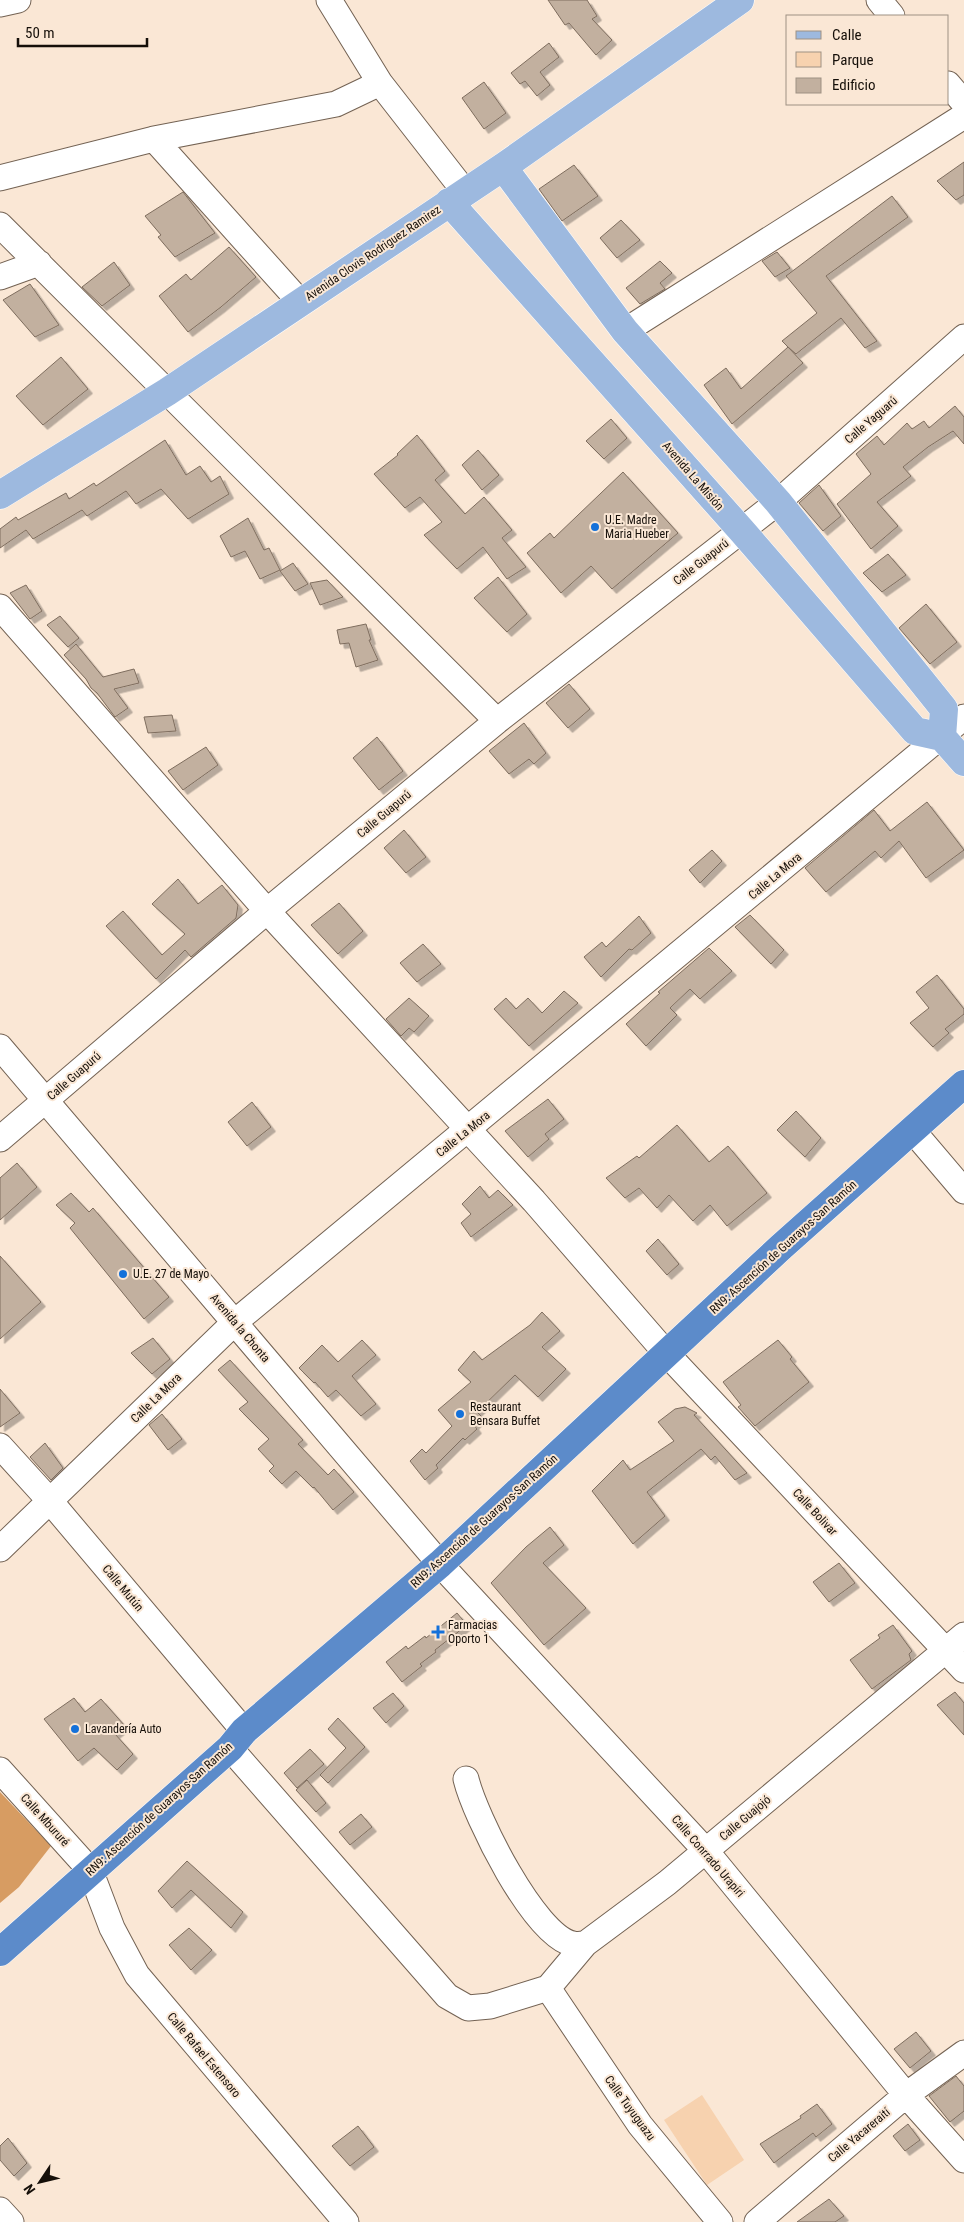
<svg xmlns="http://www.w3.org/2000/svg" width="964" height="2222" viewBox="0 0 964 2222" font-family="'Roboto Condensed',sans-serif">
<defs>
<filter id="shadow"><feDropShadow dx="4.5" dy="4.5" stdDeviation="0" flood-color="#0004"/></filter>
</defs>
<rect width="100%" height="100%" fill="#fae7d5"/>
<path fill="#f7d2af" d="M 702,2095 L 744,2160 L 707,2185 L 664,2120 Z"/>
<path fill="#d79c62" d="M 0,1792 L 51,1846 L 19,1887 L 0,1903 Z"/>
<path fill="#c2b09f" stroke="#7e6d5e" filter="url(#shadow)" d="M 548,0 L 587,0 L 597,16 L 592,19 L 612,40 L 596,55 L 569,23 L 565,25 Z
M 549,43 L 559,57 L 540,72 L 550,85 L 537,96 L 525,81 L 520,84 L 511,73 Z
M 484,82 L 506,113 L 484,129 L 462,98 Z
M 964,162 L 964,195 L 956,200 L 937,181 Z
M 574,165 L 598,196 L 562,221 L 539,189 Z
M 183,192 L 215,233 L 175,257 L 158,237 L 161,235 L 145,216 Z
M 892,196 L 908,217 L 826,276 L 877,341 L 865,348 L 841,318 L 796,354 L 788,347 L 803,363 L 732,424 L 704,385 L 726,368 L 741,389 L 788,347 L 782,341 L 817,313 L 786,276 Z
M 621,220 L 640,240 L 617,258 L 600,238 Z
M 229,247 L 256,277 L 221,307 L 188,332 L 159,296 L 186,274 L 191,280 Z
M 777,252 L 790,268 L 775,277 L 762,261 Z
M 660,261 L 672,273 L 660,283 L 665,289 L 640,304 L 626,288 Z
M 114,262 L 130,285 L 102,306 L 82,287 Z
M 30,284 L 59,325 L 35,337 L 3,300 Z
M 61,357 L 88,389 L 43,425 L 16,396 Z
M 955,406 L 964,417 L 964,444 L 953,431 L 928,447 L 903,467 L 911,476 L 877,502 L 898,526 L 871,549 L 837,504 L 871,474 L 856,454 L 877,436 L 884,445 L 907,423 L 912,429 L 924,421 L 929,428 Z
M 611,419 L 627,438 L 604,459 L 586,441 Z
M 417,435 L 445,471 L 435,480 L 465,514 L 484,497 L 512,530 L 502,538 L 526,567 L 507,579 L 483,547 L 457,569 L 424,535 L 442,522 L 420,497 L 405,508 L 374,474 L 398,455 L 397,454 Z
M 165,440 L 186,475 L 200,466 L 211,482 L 220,476 L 229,494 L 188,519 L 161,489 L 136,504 L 126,491 L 87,516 L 82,510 L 33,539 L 26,530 L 0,548 L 0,529 L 16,517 L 18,520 L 66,493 L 69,499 L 94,483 L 96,486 Z
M 478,450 L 499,475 L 482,490 L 462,465 Z
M 623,472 L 678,533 L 612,589 L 591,566 L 561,593 L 527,553 L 550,533 L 554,538 Z
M 819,485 L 841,516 L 823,531 L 799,503 Z
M 248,518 L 264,550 L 269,548 L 280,570 L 260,579 L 245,551 L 231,557 L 220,536 Z
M 888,554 L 906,575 L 882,592 L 863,573 Z
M 293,563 L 308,584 L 295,591 L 280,571 Z
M 498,577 L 527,614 L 507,632 L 474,598 Z
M 327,580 L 343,597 L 320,605 L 310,583 Z
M 26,585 L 42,611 L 30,619 L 10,593 Z
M 926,604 L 957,642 L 930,664 L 899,628 Z
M 60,616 L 79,638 L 68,647 L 47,625 Z
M 366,624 L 371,640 L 369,640 L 378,660 L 356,667 L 349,643 L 340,644 L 337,630 Z
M 76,644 L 103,677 L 134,669 L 139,683 L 114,689 L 128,708 L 115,717 L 97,693 L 91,688 L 86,679 L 64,655 Z
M 569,684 L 590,709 L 568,728 L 546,703 Z
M 172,715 L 176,731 L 148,733 L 144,717 Z
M 524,723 L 546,753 L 534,764 L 529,759 L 509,774 L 489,751 Z
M 377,737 L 403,771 L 379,790 L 353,758 Z
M 206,747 L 218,765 L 183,790 L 168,771 Z
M 927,802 L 964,850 L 926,878 L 899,841 L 881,858 L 875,851 L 826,892 L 805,868 L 874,810 L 890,831 Z
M 404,830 L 426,857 L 406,873 L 384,848 Z
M 712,850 L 722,861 L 700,883 L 689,870 Z
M 178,879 L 198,904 L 222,885 L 238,905 L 236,918 L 191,957 L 185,950 L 156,979 L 106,926 L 123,911 L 162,955 L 185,934 L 152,904 Z
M 339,903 L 363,931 L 338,954 L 311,925 Z
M 750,915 L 784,950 L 771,964 L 735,927 Z
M 639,916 L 651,933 L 632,950 L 629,949 L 601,977 L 584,957 L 602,942 L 606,947 Z
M 423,944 L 441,964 L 417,982 L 400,963 Z
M 709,948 L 732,971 L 700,999 L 690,989 L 670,1008 L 677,1015 L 646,1046 L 626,1024 L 660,993 L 658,992 Z
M 937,975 L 964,1009 L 964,1014 L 945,1029 L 949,1033 L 933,1047 L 910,1023 L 929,1008 L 916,992 Z
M 564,991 L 578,1003 L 529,1046 L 494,1009 L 506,998 L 516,1009 L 528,998 L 542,1013 Z
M 409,998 L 429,1016 L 414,1032 L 409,1028 L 401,1036 L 386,1019 Z
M 548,1099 L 564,1119 L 545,1134 L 549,1139 L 528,1157 L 505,1131 Z
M 252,1102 L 271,1127 L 247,1146 L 228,1122 Z
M 796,1111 L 821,1138 L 805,1157 L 777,1130 Z
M 677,1125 L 709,1162 L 728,1146 L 767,1193 L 727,1226 L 710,1205 L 693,1221 L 669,1195 L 657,1208 L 639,1188 L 625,1198 L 606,1178 L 637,1156 L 639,1158 Z
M 17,1163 L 37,1187 L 0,1220 L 0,1178 Z
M 480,1186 L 489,1198 L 498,1190 L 513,1205 L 471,1237 L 461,1223 L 471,1214 L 462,1204 Z
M 71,1193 L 89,1212 L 93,1208 L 169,1297 L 144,1319 L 70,1228 L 75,1223 L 56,1205 Z
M 658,1239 L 679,1264 L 667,1275 L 646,1251 Z
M 0,1256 L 41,1302 L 0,1339 Z
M 542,1312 L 560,1331 L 542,1347 L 566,1369 L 538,1397 L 515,1375 L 477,1412 L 482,1417 L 474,1425 L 477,1429 L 465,1440 L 463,1438 L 436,1465 L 438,1468 L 425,1480 L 410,1461 L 422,1449 L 426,1453 L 452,1426 L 438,1410 L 471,1382 L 458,1370 L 474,1351 L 482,1360 L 530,1325 Z
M 153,1338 L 170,1359 L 152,1374 L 131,1353 Z
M 362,1340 L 376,1355 L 352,1376 L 376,1404 L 361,1416 L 336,1390 L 328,1397 L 315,1382 L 314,1383 L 299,1368 L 322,1345 L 338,1362 Z
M 778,1340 L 792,1357 L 790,1359 L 809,1382 L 755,1426 L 738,1407 L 741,1405 L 723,1382 Z
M 230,1360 L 303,1440 L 298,1444 L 328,1475 L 334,1469 L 354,1492 L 333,1510 L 314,1487 L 313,1488 L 296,1471 L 282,1484 L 269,1471 L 274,1466 L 258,1449 L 269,1439 L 239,1409 L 248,1402 L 218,1370 Z
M 0,1389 L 20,1413 L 0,1427 Z
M 685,1407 L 697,1413 L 694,1415 L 747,1473 L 735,1480 L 715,1456 L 711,1460 L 701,1449 L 647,1492 L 665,1516 L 633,1544 L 592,1491 L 623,1460 L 630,1470 L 674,1441 L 658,1422 L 675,1409 Z
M 162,1414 L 182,1439 L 168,1450 L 149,1425 Z
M 45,1443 L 63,1468 L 51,1480 L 30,1457 Z
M 550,1527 L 564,1545 L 543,1563 L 586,1608 L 544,1645 L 491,1583 L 526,1547 Z
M 839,1563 L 855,1583 L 829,1602 L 813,1582 Z
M 457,1613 L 467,1625 L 435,1650 L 436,1652 L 420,1664 L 422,1666 L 402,1682 L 386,1662 L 406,1646 L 408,1649 L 425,1636 L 426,1638 Z
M 893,1625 L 912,1651 L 909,1654 L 911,1660 L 872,1689 L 850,1660 L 880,1638 L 878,1635 Z
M 955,1692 L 964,1703 L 964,1735 L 937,1705 Z
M 393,1693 L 404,1706 L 386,1723 L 373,1708 Z
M 74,1698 L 85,1712 L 101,1699 L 125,1726 L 115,1734 L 133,1754 L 117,1770 L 94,1748 L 78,1761 L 44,1719 Z
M 338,1718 L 365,1747 L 328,1783 L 320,1775 L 346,1748 L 328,1729 Z
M 310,1749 L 324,1764 L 297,1788 L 284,1773 Z
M 307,1780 L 326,1803 L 316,1812 L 296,1790 Z
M 361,1814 L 372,1827 L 350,1845 L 339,1832 Z
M 187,1861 L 243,1912 L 231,1928 L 191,1890 L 172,1908 L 158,1891 Z
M 189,1928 L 212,1950 L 191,1970 L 169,1945 Z
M 916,2032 L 931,2051 L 910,2068 L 894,2049 Z
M 956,2076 L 964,2086 L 964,2111 L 950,2122 L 929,2096 Z
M 817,2104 L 832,2124 L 816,2137 L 813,2133 L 774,2163 L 760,2144 L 801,2118 L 800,2116 Z
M 908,2124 L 920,2140 L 905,2151 L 893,2136 Z
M 358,2126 L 374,2147 L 350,2166 L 332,2146 Z
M 8,2138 L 27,2163 L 14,2176 L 0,2160 L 0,2146 Z
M 829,2199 L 844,2216 L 835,2222 L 797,2222 Z"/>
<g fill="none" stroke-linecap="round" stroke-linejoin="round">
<defs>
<path id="minor" d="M 329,0 L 380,83 L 465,192
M 879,0 L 892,16
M 0,4 L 18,0
M 948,84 L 964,103
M 154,139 L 300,302
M 0,178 L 154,139 L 336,104 L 380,83
M 0,225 L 497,721
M 0,277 L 39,263
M 625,331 L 964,116
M 0,607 L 267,911 L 534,1201 L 666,1353 L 964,1670
M 0,1047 L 440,1564 L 706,1851 L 906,2095 L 964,2160
M 913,1131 L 964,1191
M 0,1139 L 267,911 L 497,721 L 778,502 L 964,337
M 0,1446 L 50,1501 L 244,1731
M 0,1549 L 235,1322 L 964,717
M 230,1748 L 447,1996 L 468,2008 L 490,2006 L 548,1988
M 0,1770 L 90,1870 L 112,1928 L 137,1975 L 346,2222
M 466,1779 C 475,1816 534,1936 573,1944 C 576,1945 581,1944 585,1944
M 548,1988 L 585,1944 L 667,1883 L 964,1635
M 548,1988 L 640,2125 L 720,2222
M 0,2210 L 11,2222
M 757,2222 L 906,2095 L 964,2053"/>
<path id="major" d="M 503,167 L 625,331 L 778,502 L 944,709 L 942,737
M 449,202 L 742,531 L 915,731 L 942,737 L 964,762
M 0,495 L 167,392 L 503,167 L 740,0"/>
<path id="highway" d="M 0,1952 L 230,1748 L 244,1731 L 440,1564 L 781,1247 L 964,1084"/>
</defs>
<use href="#minor" stroke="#736253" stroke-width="27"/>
<use href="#major" stroke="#fff" stroke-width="29"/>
<use href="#highway" stroke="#fff" stroke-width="29"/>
<use href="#minor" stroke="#fff" stroke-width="25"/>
<use href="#major" stroke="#9db9df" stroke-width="28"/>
<use href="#highway" stroke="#5c8bca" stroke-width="28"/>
</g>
<g fill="#1471da" stroke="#fae7d5" stroke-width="2">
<circle cx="595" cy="527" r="5"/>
<circle cx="123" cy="1274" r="5"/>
<circle cx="460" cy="1414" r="5"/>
<path d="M435.5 1624.5h5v5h5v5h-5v5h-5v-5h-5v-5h5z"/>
<circle cx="75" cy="1729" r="5"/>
</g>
<g text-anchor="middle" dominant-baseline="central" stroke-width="4" stroke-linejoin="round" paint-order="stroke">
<g font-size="12" fill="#150f09" stroke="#fae7d5">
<text transform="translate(373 253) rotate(-34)">Avenida Clovis Rodriguez Ramirez</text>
<text transform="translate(871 420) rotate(-41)">Calle Yaguarú</text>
<text transform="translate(693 476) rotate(49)">Avenida La Misión</text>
<text transform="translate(701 562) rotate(-38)">Calle Guapurú</text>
<text transform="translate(384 814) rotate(-40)">Calle Guapurú</text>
<text transform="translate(775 876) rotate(-40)">Calle La Mora</text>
<text transform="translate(74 1076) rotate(-41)">Calle Guapurú</text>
<text transform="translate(463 1134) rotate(-39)">Calle La Mora</text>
<text transform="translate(783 1247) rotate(-42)">RN9: Ascención de Guarayos-San Ramón</text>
<text transform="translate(240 1328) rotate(50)">Avenida la Chonta</text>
<text transform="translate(156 1398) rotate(-44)">Calle La Mora</text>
<text transform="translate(815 1512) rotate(47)">Calle Bolivar</text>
<text transform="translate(484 1521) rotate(-42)">RN9: Ascención de Guarayos-San Ramón</text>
<text transform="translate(123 1588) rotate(50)">Calle Mutún</text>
<text transform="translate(159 1809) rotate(-42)">RN9: Ascención de Guarayos-San Ramón</text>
<text transform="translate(745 1818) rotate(-40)">Calle Guajojó</text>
<text transform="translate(45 1820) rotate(48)">Calle Mbururé</text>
<text transform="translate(708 1856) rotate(49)">Calle Conrrado Urapiri</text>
<text transform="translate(204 2055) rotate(50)">Calle Rafael Estensoro</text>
<text transform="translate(630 2108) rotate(54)">Calle Tuyuguazu</text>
<text transform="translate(859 2135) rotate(-40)">Calle Yacareraití</text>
</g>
<g font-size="12" fill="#150f09" stroke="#fae7d5" text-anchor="start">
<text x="605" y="520">U.E. Madre<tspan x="605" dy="14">Maria Hueber</tspan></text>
<text x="133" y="1274">U.E. 27 de Mayo</text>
<text x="470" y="1407">Restaurant<tspan x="470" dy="14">Bensara Buffet</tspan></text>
<text x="448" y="1625">Farmacias<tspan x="448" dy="14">Oporto 1</tspan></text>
<text x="85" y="1729">Lavandería Auto</text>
</g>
</g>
<rect x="786" y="15" width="162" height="90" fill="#fae7d5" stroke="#9e9183"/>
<rect x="796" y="31" width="25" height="8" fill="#9db9df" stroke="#9e9183"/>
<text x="832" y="40" font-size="15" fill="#150f09">Calle</text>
<rect x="796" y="52" width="25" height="15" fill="#f7d2af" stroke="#9e9183"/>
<text x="832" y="65" font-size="15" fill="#150f09">Parque</text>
<rect x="796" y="78" width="25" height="15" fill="#c2b09f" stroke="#9e9183"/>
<text x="832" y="90" font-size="15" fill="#150f09">Edificio</text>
<g transform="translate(40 2182) rotate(235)" stroke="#fae7d5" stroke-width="4" paint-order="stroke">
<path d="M0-4L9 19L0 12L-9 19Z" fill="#150f09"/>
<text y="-8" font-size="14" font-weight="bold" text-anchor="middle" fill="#150f09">N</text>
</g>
<path d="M18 38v8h129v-8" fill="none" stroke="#150f09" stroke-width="2.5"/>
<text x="25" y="38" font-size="15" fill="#150f09" stroke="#fae7d5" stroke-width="4" paint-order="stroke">50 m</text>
</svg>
